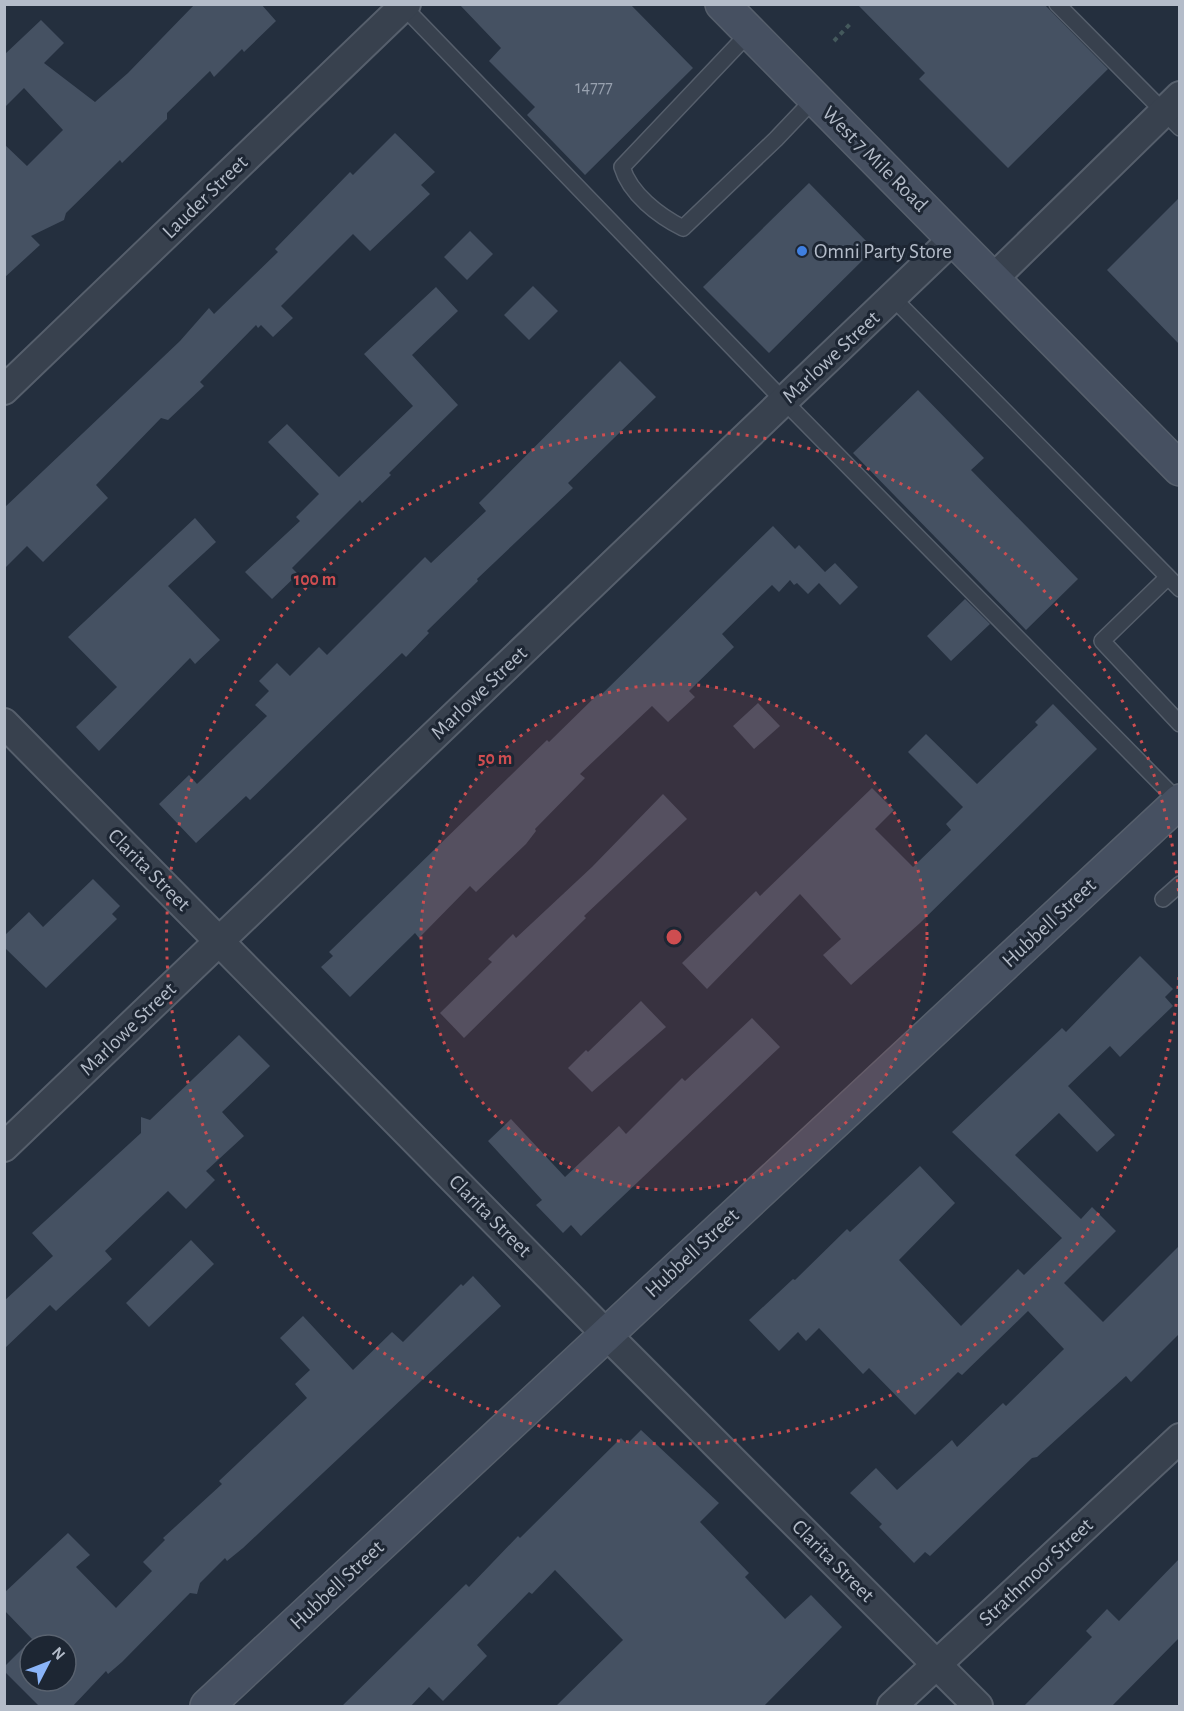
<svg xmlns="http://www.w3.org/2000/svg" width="1184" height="1711" viewBox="0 0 1184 1711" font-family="'Alegreya Sans',sans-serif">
<rect width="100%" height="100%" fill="#242f3e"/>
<path fill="#455162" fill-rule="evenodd" d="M 195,4 L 261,4 L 276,21 L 244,52 L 242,49 L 214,77 L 210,71 L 167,113 L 167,119 L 122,163 L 120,160 L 66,213 L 64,220 L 31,236 L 40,245 L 4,278 L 4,144 L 27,166 L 63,130 L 24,88 L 4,108 L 4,55 L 41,20 L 64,43 L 44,63 L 95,102 L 128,73 Z
M 459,4 L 630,4 L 693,68 L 585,175 L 527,115 L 535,107 L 489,61 L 501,48 Z
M 857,4 L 1044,4 L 1108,69 L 1008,168 L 919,79 L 925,73 Z
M 395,133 L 435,172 L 421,185 L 430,194 L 370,251 L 353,234 L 281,306 L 293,318 L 273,337 L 261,325 L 258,328 L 256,325 L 200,382 L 204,386 L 168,420 L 161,418 L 96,485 L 108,498 L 43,562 L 27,546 L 4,569 L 4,508 L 180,341 L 209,308 L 214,314 L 278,252 L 275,249 L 350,172 L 353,175 Z
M 809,183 L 874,249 L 769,353 L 703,287 Z
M 1179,198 L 1179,344 L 1107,270 Z
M 470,231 L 493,254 L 467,280 L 444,257 Z
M 533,286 L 558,311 L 529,340 L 504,315 Z
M 436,287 L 458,311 L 412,355 L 458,405 L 389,473 L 391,475 L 362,503 L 360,500 L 292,568 L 298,574 L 272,599 L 245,572 L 300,521 L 296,517 L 319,494 L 268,442 L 287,424 L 339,477 L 413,406 L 364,354 Z
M 620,361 L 656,397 L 568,483 L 573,488 L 477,579 L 478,581 L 427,631 L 429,633 L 406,657 L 402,653 L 250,800 L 246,796 L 196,843 L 159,804 L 189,775 L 197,784 L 267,716 L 255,705 L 269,691 L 259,681 L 277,663 L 290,676 L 319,647 L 327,655 L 425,557 L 431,563 L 486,511 L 479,503 Z
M 918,390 L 984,458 L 971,470 L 1078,579 L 1026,630 L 853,453 Z
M 195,518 L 216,542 L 168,586 L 220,640 L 195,664 L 190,658 L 99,751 L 76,727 L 117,687 L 68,637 Z
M 773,526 L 795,549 L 799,545 L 825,572 L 835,563 L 858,587 L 840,605 L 819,583 L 808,594 L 797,583 L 794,585 L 790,580 L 779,592 L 772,585 L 722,634 L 734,647 L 689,691 L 695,697 L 668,722 L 652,706 L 580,774 L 585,778 L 535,829 L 536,831 L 526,844 L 476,892 L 470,886 L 419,938 L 415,933 L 350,997 L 321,967 L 333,956 L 329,952 L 547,740 L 549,742 L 598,694 L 600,696 Z
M 965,599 L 990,624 L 951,661 L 927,636 Z
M 758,703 L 780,726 L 754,749 L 733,726 Z
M 1053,704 L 1097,749 L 920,923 L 851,985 L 823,955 L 841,939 L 800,894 L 707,989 L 682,963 L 756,891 L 760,896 L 872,788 L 894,810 L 875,829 L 913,867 L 951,830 L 946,824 L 963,807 L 908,752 L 926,734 L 977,784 L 1038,725 L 1035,722 Z
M 663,794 L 687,819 L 584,916 L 586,918 L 464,1038 L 440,1013 L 492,962 L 488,959 L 513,934 L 516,938 L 592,867 Z
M 93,879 L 120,906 L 112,914 L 117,919 L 46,988 L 4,947 L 4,936 L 29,912 L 43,927 Z
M 1140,956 L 1173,989 L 1165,997 L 1173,1006 L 1120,1057 L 1110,1046 L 1068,1086 L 1115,1135 L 1097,1152 L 1059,1113 L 1015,1155 L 1081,1219 L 1092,1207 L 1116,1231 L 1064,1283 L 1103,1322 L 1179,1246 L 1179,1334 L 1131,1382 L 1126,1376 L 1037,1457 L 1032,1458 L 930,1556 L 925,1552 L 914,1563 L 879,1527 L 882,1524 L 850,1493 L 876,1468 L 897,1490 L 952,1440 L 957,1447 L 1003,1403 L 1006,1406 L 1064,1349 L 1028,1311 L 962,1375 L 958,1372 L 915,1415 L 869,1368 L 863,1374 L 819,1328 L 806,1341 L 798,1332 L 779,1351 L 749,1320 L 793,1279 L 795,1280 L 847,1229 L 850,1232 L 920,1166 L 955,1203 L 899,1260 L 961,1326 L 1018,1269 L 1024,1275 L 1062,1238 L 952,1132 L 1062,1028 L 1066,1032 Z
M 641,1001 L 666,1027 L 592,1092 L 568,1068 L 586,1050 L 588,1052 Z
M 752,1018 L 780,1047 L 581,1236 L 571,1225 L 563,1233 L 536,1205 L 542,1200 L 488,1141 L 511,1119 L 565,1177 L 619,1126 L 626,1134 L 682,1078 L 685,1081 Z
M 239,1035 L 270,1066 L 222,1112 L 244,1136 L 206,1171 L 215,1180 L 186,1209 L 168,1191 L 105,1251 L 112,1259 L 56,1311 L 50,1305 L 4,1349 L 4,1301 L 53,1256 L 32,1233 L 141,1133 L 141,1117 L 150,1120 Z
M 191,1240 L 214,1264 L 149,1327 L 126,1303 Z
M 473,1276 L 501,1306 L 243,1548 L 227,1561 L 225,1558 L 200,1583 L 197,1594 L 190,1593 L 122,1662 L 108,1674 L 106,1671 L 72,1707 L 40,1707 L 4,1671 L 4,1667 L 32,1639 L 4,1610 L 4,1593 L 68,1533 L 90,1555 L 76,1567 L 116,1608 L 152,1571 L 143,1562 L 165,1540 L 163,1538 L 222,1484 L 219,1481 L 307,1398 L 295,1384 L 310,1370 L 280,1338 L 303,1316 L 353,1370 L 392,1332 L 403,1342 L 461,1284 L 463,1286 ZM 30,1645 L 66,1645 L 66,1681 L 30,1681 Z
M 641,1430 L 719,1503 L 700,1522 L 749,1573 L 745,1577 L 785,1619 L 811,1595 L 842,1627 L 763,1707 L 555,1707 L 623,1640 L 555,1570 L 532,1594 L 529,1592 L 477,1645 L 487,1656 L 443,1701 L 429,1687 L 410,1707 L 341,1707 L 466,1584 L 469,1587 L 518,1536 L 520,1538 L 621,1438 L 627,1444 Z
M 1179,1559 L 1179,1638 L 1111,1707 L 1023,1707 L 1092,1637 L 1086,1631 L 1107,1609 L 1119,1621 Z"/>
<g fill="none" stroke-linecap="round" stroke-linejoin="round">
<defs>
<path id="lane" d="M 401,4 L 784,401 L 1179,802
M 1057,4 L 1180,128
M 749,33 L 622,167 C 630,194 659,216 683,228 L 776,139 L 815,98
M 893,298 L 1180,589
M 1168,577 L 1102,641 L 1180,724
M 1163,899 L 1180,884"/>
<path id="street" d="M 993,279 L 1180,96
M 4,390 L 406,4
M 4,723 L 606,1334 L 978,1706
M 4,1147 L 954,238
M 892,1706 L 1180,1438"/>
<path id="secondary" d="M 722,4 L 1180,469
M 207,1706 L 1180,801"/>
</defs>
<use href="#lane" stroke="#565f6c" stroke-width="18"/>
<use href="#street" stroke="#565f6c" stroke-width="32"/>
<use href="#secondary" stroke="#565f6c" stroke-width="36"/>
<path stroke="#44595c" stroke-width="4" stroke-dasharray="4.5 4.5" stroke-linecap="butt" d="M 834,41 L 852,22"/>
<use href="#lane" stroke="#38414e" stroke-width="15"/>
<use href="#street" stroke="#38414e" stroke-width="28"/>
<use href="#secondary" stroke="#465061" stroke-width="33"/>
</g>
<circle cx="674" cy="937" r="253" fill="#ce4d50" fill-opacity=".12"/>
<g fill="none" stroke="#ce4d50" stroke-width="3" stroke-dasharray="3 6">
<circle cx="674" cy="937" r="253"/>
<path d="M1179 977A507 507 0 1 1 1179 897"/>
</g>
<circle fill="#3f7fe0" stroke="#1d2633" stroke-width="2" cx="802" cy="251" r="6"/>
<g text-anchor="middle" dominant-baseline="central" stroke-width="6" stroke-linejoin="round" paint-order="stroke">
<g font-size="18" fill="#98a1af">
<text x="594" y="88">14777</text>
</g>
<g font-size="21" fill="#b4bcc9" stroke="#1d2633">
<text transform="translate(875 159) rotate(45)">West 7 Mile Road</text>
<text transform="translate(205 197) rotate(-44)">Lauder Street</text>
<text transform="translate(831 357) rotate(-43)">Marlowe Street</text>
<text transform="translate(479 693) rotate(-44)">Marlowe Street</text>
<text transform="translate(149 870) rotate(45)">Clarita Street</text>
<text transform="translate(1049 923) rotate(-43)">Hubbell Street</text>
<text transform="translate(128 1029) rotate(-44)">Marlowe Street</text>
<text transform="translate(490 1216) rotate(45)">Clarita Street</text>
<text transform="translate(692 1253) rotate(-43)">Hubbell Street</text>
<text transform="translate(833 1561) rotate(45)">Clarita Street</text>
<text transform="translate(1036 1572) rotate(-43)">Strathmoor Street</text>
<text transform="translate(337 1585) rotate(-43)">Hubbell Street</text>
</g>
<g font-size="21" fill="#b4bcc9" stroke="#1d2633" text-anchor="start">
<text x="814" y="251">Omni Party Store</text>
</g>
</g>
<circle cx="674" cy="937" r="9" fill="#ce4d50" stroke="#1d2633" stroke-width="3"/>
<g font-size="18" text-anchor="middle" font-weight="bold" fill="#ce4d50" stroke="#1d2633" stroke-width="6" stroke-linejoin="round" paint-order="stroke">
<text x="315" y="585">100 m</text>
<text x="495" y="764">50 m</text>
</g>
<rect width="1184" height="1711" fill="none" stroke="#b4bcc9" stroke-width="12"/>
<g transform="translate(48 1663) rotate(48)"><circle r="28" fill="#1d2633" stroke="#59626f" stroke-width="1.5"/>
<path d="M0-4.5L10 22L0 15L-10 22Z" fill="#8ab4f8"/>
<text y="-9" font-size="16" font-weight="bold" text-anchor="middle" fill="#b4bcc9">N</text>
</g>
</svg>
